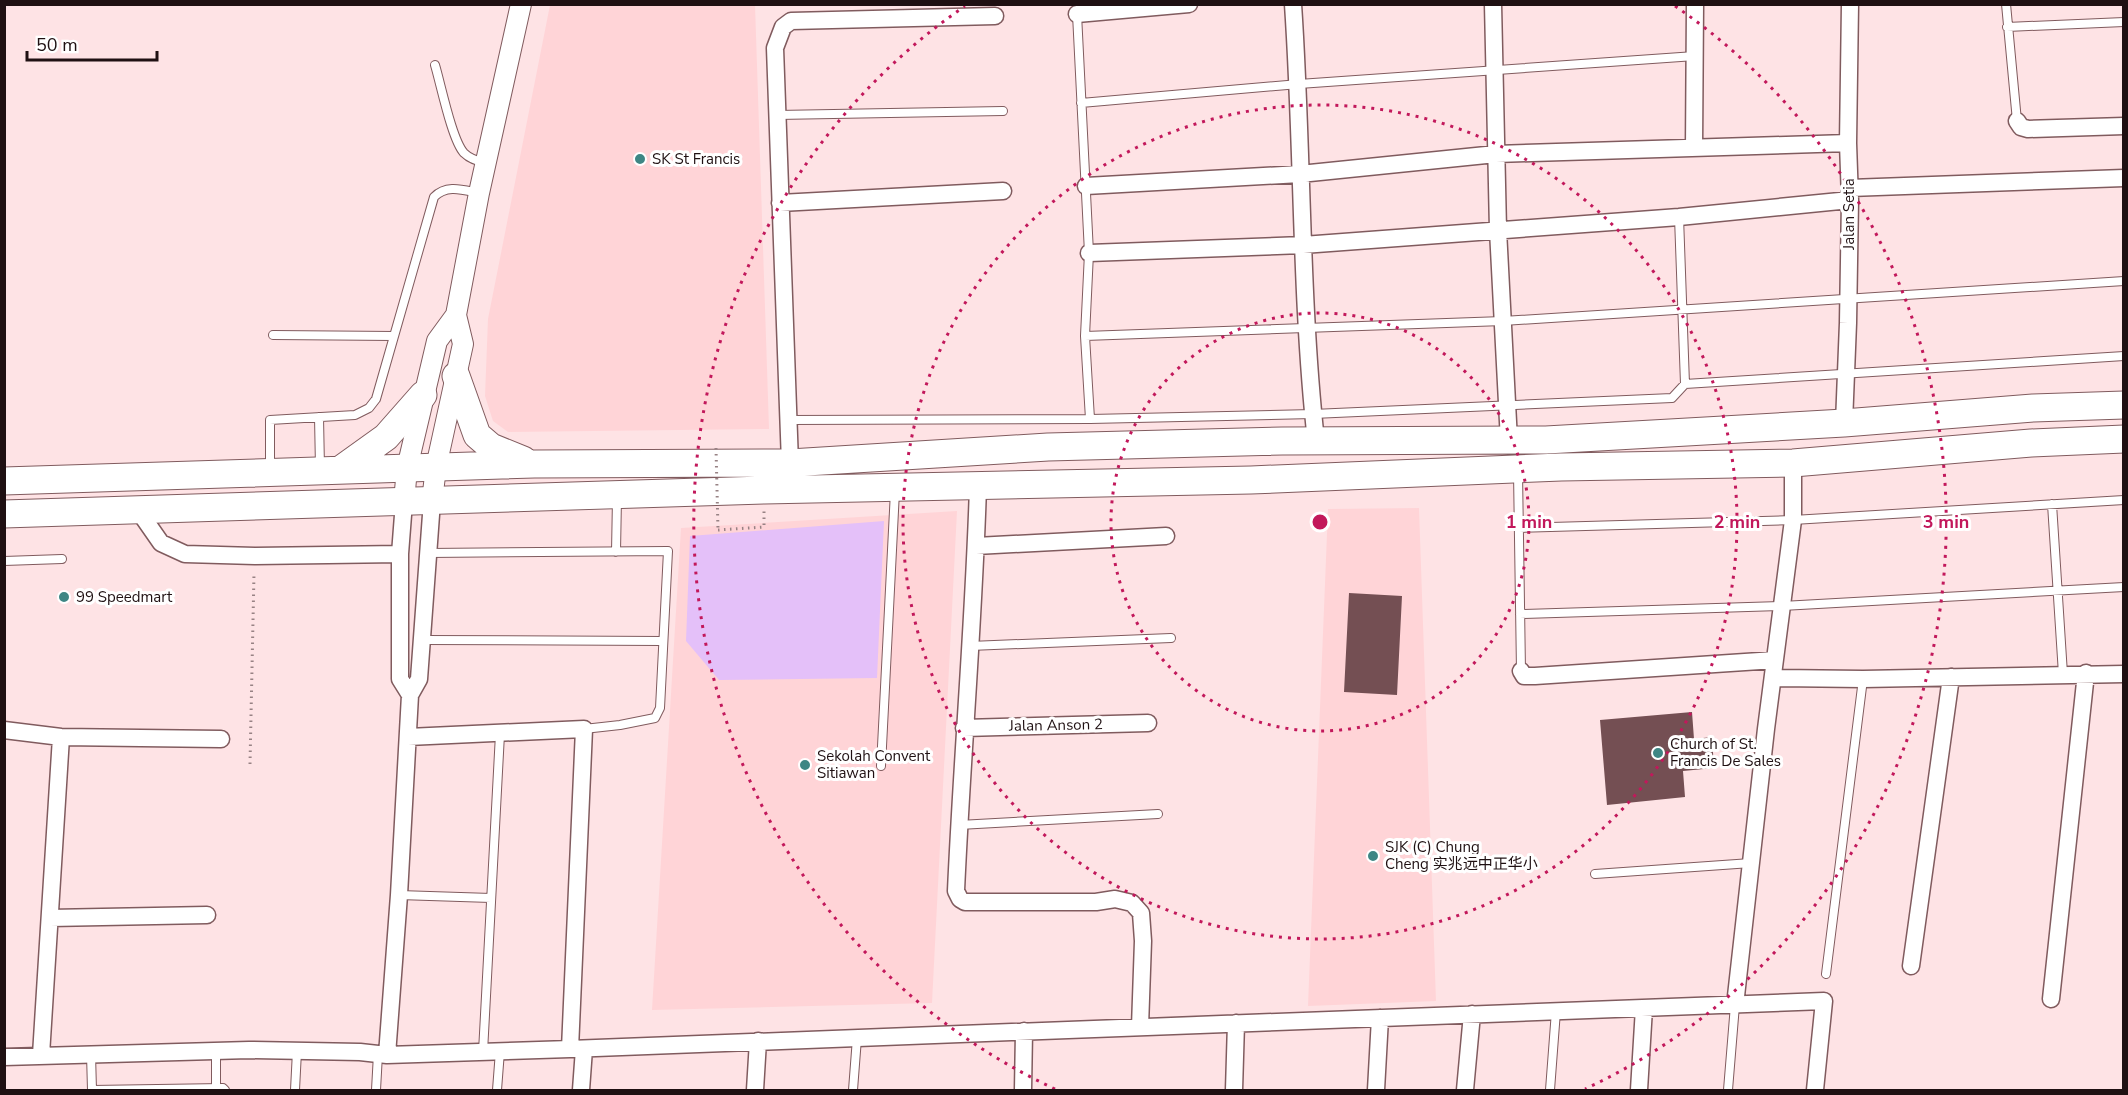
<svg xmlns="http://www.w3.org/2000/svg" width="2128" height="1095" viewBox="0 0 2128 1095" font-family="'Nunito Sans','Noto Sans SC',sans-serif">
<rect width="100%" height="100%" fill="#fee3e5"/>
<path fill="#ffd4d7" d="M 550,5 L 755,5 L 769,429 L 508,432 L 493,421 L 485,396 L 488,319 Z
M 1419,508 L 1436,1001 L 1308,1006 L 1328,509 Z
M 957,511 L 932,1003 L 652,1010 L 681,528 Z"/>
<path fill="#e4c0f9" d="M 884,521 L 877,678 L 719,680 L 686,641 L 690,536 Z"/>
<path fill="#744f53" d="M 1349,593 L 1402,596 L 1397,695 L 1344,692 Z
M 1692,712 L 1694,739 L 1712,737 L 1714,768 L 1683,771 L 1685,797 L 1607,805 L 1600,720 Z"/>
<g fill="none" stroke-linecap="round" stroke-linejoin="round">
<defs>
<path id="service" d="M 2006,4 L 2017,121
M 1077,14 L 1089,253 L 1085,336 L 1090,419
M 2007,27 L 2124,22
M 435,65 C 441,85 452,140 464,153 C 470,159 477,161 485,163
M 1081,103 L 1299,84 L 1695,56
M 777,115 L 1003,111
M 1679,217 L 1685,384
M 273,335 L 394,336
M 1085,336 L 1503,321 L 2124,281
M 319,417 L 320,468
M 788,420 L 1090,419 L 1313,414 L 1672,398 L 1685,384 L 2124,356
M 270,469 L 270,420 L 355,415 L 369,408 L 376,399 L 434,197 C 447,184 463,190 479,193
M 1518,472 L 1521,671
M 2052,504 L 2063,674
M 1519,528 L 1793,520 L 2124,500
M 616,552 L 617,498
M 428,553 L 668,551 L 660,708 L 655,718 L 620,725 L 584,729
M 4,561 L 62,559
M 1520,614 L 1782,606 L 2124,587
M 422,640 L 663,641
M 970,646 L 1171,638
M 881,766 L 895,491
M 959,825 L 1158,814
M 1595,874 L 1751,863
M 399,895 L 491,898
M 1826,974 L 1863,679
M 216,1051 L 216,1088
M 483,1052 L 500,734
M 91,1054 L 92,1090
M 92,1090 L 223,1088 L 225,1090
M 295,1090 L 297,1051
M 376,1090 L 378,1054
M 497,1090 L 500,1051
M 853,1090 L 857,1038
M 1550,1090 L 1556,1011
M 1728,1090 L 1735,1005"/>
<path id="minor" d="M 1293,4 C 1303,150 1300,296 1316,441
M 1493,4 L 1498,230 L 1509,441
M 1077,14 L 1189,4
M 2017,121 L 2021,127 L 2028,129 L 2124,126
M 1694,148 L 1695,4
M 1086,186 L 1300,174 L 1496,154 L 1848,143
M 1850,188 L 2124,178
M 780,203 L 1003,191
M 1089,253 L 1303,245 L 1679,217 L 1850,200
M 1844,423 L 1848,323 L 1850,200 L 1848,143 L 1850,4
M 790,463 L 775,48 L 783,27 L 791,21 L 995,16
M 978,486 C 974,621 962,756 956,891 L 960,899 L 965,902 L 1096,902 L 1115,899 L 1132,903 L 1141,913 L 1143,941 L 1140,1027
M 404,502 L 400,554 L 400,679 L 410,695
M 138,510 L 161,543 L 185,554 L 255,556 L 400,554
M 976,546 L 1166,536
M 1521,671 L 1524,676 L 1535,676 L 1775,660
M 1774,678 L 1863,679 L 2124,674
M 964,728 L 1148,723
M 4,730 L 61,737 L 221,739
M 408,737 L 584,729 L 570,1049
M 50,918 L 207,915
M 1911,966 L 1951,677
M 2051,999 L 2086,673
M 1735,1005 L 1766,729 L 1793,520 L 1793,463
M 41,1055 L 61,737
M 387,1055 L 399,895 L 410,695 L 419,679 L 432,501
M 4,1057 L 249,1050 L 360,1052 L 387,1055 L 570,1049 L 1824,1001 L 1815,1090
M 581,1090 L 584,1049
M 755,1090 L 758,1041
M 1023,1090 L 1024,1031
M 1234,1090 L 1236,1023
M 1376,1090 L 1380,1018
M 1465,1090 L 1472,1014
M 1639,1090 L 1644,1008"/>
<path id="tertiary" d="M 432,501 L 436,467 L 463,344 L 456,315 L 479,193 L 521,4
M 404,502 L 407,468 L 437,341 L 456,315"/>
<path id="trunk" d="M 456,376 L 477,435 L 491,447 L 523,460
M 340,470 L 386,437 L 423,395
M 4,481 L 534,464 L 790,463 L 1048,447 L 1282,441 L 1546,440 L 1844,423 L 2033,408 L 2124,405
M 4,514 L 764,490 L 1251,480 L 1561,467 L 1793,463 L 2031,443 L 2124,439"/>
</defs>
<use href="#service" stroke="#805b5e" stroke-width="10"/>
<use href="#minor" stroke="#805b5e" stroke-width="19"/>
<use href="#tertiary" stroke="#805b5e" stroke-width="22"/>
<use href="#trunk" stroke="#805b5e" stroke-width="29"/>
<path stroke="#978284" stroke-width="3" stroke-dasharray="1.5 4.5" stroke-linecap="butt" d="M 718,530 L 764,527 L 764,510
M 250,764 L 254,573"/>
<use href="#service" stroke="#fff" stroke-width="8"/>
<use href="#minor" stroke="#fff" stroke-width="16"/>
<use href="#tertiary" stroke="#fff" stroke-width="20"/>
<use href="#trunk" stroke="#fff" stroke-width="27"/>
<path stroke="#978284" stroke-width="3" stroke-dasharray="1.5 4.5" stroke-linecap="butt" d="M 716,448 L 718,530"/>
</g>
<g fill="none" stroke="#c2185b" stroke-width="3" stroke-dasharray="3 6">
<circle cx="1320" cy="522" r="209"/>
<circle cx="1320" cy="522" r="417"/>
<path d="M1055 1089A626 626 0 0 1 965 6M1675 6A626 626 0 0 1 1585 1089"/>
</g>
<g fill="#3e8684" stroke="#fff" stroke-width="2">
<circle cx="640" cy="159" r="6"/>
<circle cx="64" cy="597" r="6"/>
<circle cx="1658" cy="753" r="6"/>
<circle cx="805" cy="765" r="6"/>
<circle cx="1373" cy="856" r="6"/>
</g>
<g text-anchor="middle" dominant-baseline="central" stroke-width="6" stroke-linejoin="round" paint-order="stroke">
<g font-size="15" fill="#1f1012" stroke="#fff" text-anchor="start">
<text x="652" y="159">SK St Francis</text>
<text x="76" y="597">99 Speedmart</text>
<text x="1670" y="744">Church of St.<tspan x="1670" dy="17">Francis De Sales</tspan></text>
<text x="817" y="756">Sekolah Convent<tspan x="817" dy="17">Sitiawan</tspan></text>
<text x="1385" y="847">SJK (C) Chung<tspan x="1385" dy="17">Cheng 实兆远中正华小</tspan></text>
</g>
<g font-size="15" fill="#1f1012" stroke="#fff">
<text transform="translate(1849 214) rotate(-90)">Jalan Setia</text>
<text transform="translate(1056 725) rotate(-1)">Jalan Anson 2</text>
</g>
</g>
<circle cx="1320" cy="522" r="9" fill="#c2185b" stroke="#fff" stroke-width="3"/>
<g font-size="18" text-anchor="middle" font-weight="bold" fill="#c2185b" stroke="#fff" stroke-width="6" stroke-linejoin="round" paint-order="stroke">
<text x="1529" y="528">1 min</text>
<text x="1737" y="528">2 min</text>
<text x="1946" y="528">3 min</text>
</g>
<rect width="2128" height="1095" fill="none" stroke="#1f1012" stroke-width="12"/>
<path d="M27 51v9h130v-9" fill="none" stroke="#1f1012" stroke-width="3"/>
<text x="36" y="51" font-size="18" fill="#1f1012" stroke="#ffffff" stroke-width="4.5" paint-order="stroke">50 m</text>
</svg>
